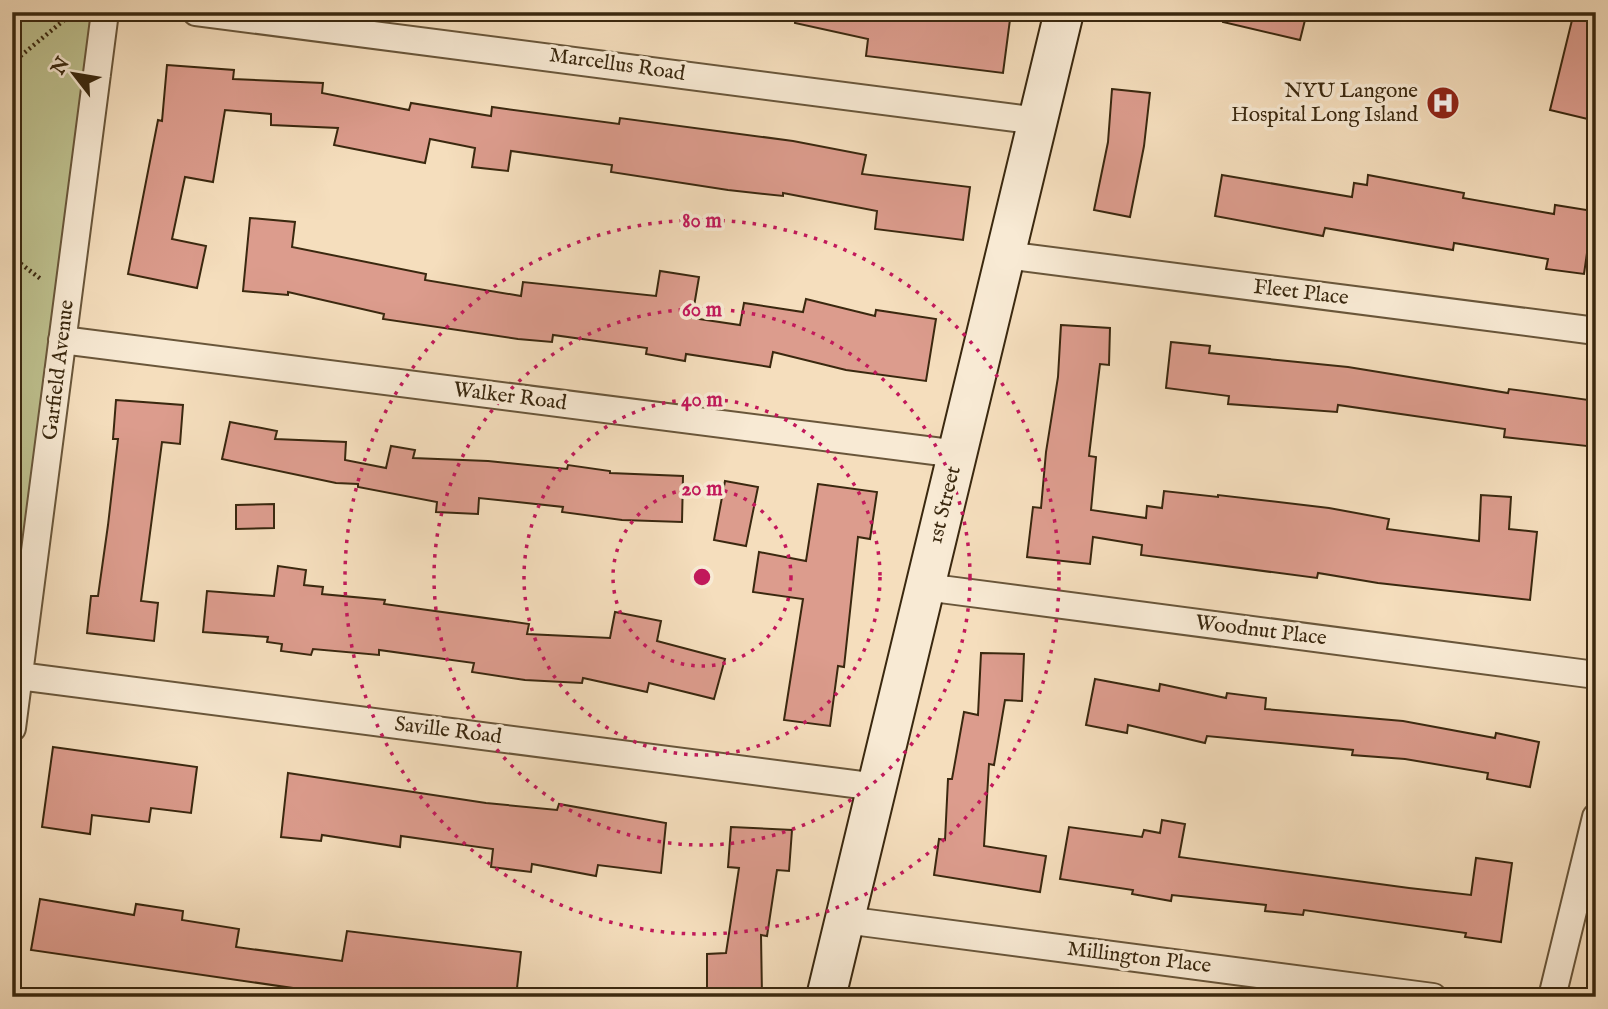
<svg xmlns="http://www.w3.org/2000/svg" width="1608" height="1009" viewBox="0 0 1608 1009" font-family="'IM FELL English',serif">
<rect width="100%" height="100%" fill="#f5debd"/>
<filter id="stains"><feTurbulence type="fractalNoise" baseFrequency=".00286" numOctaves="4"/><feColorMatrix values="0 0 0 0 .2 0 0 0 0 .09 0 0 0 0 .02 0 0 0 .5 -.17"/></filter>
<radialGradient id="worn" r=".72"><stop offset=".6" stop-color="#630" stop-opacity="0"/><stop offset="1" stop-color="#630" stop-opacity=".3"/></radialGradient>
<path fill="#bec18f" stroke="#7c744f" stroke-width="2" d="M 12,12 L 105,12 L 12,676 Z"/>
<path fill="#dc9c8d" stroke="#3a280f" stroke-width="2" d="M 796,12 L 1011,12 L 1003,73 L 866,56 L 868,39 L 795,23 Z
M 1224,12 L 1307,12 L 1300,40 L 1223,22 Z
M 1574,12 L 1596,12 L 1596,121 L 1550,110 Z
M 167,65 L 234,70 L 233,79 L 323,83 L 322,93 L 409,110 L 411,103 L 491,116 L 492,107 L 619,124 L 620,118 L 793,141 L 866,155 L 862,174 L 970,187 L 963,240 L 875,229 L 877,211 L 783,193 L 783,196 L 728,190 L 611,172 L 612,165 L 511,151 L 508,171 L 472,167 L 475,148 L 430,139 L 425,163 L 334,145 L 338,128 L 271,125 L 271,114 L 225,110 L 213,182 L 185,177 L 172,239 L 206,246 L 197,288 L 128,274 L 158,120 L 162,121 Z
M 1112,89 L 1150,93 L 1144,146 L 1130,217 L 1094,210 L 1108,142 Z
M 1222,175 L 1352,197 L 1354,183 L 1367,185 L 1368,175 L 1464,193 L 1463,198 L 1554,214 L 1555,205 L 1593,211 L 1584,274 L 1546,269 L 1548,259 L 1454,243 L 1453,250 L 1325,228 L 1323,236 L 1215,216 Z
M 250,218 L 295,222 L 292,247 L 426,274 L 425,280 L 521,296 L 523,282 L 656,296 L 660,271 L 699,277 L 692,318 L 740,325 L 744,303 L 803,312 L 806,299 L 875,316 L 876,310 L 936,319 L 926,381 L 846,370 L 773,352 L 770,367 L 686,354 L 685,361 L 646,354 L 647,348 L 553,335 L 552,342 L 518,339 L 383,319 L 384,314 L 288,292 L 288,295 L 243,291 Z
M 1061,325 L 1110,328 L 1109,365 L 1100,364 L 1089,456 L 1096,457 L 1091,510 L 1146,518 L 1147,506 L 1162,508 L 1164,491 L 1218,497 L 1218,495 L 1329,508 L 1389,519 L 1387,529 L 1479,541 L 1481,495 L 1511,497 L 1509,529 L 1537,532 L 1530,600 L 1378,583 L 1318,573 L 1317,578 L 1141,555 L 1142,545 L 1093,537 L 1090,564 L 1027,557 L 1033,507 L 1041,508 L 1046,452 L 1058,377 Z
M 1171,342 L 1210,346 L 1209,353 L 1348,367 L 1508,393 L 1509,389 L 1596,401 L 1596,447 L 1504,437 L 1505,429 L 1338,405 L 1337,412 L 1228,404 L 1229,396 L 1166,388 Z
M 116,400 L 183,405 L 180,444 L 162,442 L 141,601 L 158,603 L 154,641 L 87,633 L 91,596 L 98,596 L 108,525 L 118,439 L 113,439 Z
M 230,422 L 277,431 L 275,439 L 346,442 L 345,460 L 386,468 L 391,446 L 415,450 L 413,458 L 488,461 L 567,469 L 568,465 L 610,471 L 610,473 L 683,476 L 682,522 L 622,520 L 562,512 L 563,507 L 479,498 L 478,514 L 436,512 L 437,502 L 358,487 L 358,484 L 336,483 L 222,459 Z
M 725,481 L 758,487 L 746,546 L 714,540 Z
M 818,484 L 877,492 L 870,539 L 858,537 L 844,667 L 838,666 L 830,726 L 784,720 L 803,599 L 753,592 L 759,552 L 806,561 Z
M 274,504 L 274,528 L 236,529 L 236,505 Z
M 278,566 L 306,570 L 304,585 L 323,587 L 322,594 L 385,600 L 384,604 L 529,624 L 527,634 L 610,638 L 615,612 L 661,621 L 657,641 L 725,659 L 714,699 L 649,683 L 647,692 L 583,678 L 582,683 L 525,680 L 472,672 L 474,663 L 379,650 L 379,655 L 313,649 L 311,655 L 281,651 L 282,644 L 267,642 L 268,637 L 203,632 L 207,591 L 274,596 Z
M 981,653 L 1024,654 L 1022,701 L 1005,700 L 994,765 L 989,764 L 984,846 L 1046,856 L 1040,892 L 934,875 L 939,839 L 945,840 L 948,779 L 952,779 L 964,712 L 978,715 Z
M 1095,679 L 1159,691 L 1160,684 L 1226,698 L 1227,693 L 1266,698 L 1265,709 L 1403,721 L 1495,738 L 1496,733 L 1539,742 L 1530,787 L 1487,779 L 1488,773 L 1405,759 L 1352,755 L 1353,750 L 1207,736 L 1205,743 L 1128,725 L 1127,733 L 1086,725 Z
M 53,747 L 197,767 L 191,813 L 151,808 L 149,822 L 92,815 L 90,834 L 42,827 Z
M 288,773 L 486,803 L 557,810 L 559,804 L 666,823 L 661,873 L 598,865 L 596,876 L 532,864 L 531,872 L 491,867 L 493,849 L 401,836 L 400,847 L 322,835 L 321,841 L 281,837 Z
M 1162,820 L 1185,824 L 1179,857 L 1409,888 L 1471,895 L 1476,858 L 1512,863 L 1501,942 L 1465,937 L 1466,933 L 1304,910 L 1303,915 L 1265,911 L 1266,905 L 1172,895 L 1171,901 L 1132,894 L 1133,890 L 1060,879 L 1069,827 L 1142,837 L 1144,830 L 1160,833 Z
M 731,827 L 792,830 L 789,871 L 777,870 L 767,936 L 761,935 L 762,996 L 707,997 L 707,954 L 726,953 L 739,868 L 728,867 Z
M 40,899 L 134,915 L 136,904 L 183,911 L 182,920 L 239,929 L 236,947 L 342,961 L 347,931 L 521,952 L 516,997 L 369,997 L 341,993 L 341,995 L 31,950 Z"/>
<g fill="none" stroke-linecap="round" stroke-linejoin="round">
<defs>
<path id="street" d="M 196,12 L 1038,121
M 1006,255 L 1596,331
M 62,340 L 958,454
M 925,587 L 1596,675
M 19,676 L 877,787
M 12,728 L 105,12
M 845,920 L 1433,997
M 1552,997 L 1596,817"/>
<path id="secondary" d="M 826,997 L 1064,12"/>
</defs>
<use href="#street" stroke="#69563a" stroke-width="30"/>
<use href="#secondary" stroke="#3a280f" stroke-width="42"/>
<path stroke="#3a280f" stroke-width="4.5" stroke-dasharray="2 3.5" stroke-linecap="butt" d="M 12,63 L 74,12
M 12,257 L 42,280"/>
<use href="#street" stroke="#f8ead4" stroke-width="26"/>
<use href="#secondary" stroke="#f8ead4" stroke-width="38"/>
</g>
<g fill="none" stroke="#c2185b" stroke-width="3.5" stroke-dasharray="3.5 7">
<circle cx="702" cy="577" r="89"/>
<circle cx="702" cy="577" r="178"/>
<circle cx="702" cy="577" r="268"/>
<circle cx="702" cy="577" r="357"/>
</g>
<defs>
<symbol id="hospital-disc" viewBox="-11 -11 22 22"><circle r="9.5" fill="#8f2418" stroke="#f8ead4"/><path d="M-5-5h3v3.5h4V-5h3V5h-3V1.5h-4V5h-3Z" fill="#fff"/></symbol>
</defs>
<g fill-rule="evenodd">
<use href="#hospital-disc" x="1424" y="84" width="38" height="38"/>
</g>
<g text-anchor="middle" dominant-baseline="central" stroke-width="7" stroke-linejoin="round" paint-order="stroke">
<g font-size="21" fill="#3a280f" stroke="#f8ead4">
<text transform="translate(617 65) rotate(8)">Marcellus Road</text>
<text transform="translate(1301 293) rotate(7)">Fleet Place</text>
<text transform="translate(59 370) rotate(-83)">Garfield Avenue</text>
<text transform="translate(510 397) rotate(7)">Walker Road</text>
<text transform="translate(945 505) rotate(-76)">1st Street</text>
<text transform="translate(1261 631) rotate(7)">Woodnut Place</text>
<text transform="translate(448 731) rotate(7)">Saville Road</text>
<text transform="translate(1139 958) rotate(7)">Millington Place</text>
</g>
<g font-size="21" fill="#3a280f" stroke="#f8ead4" text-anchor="end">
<text x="1418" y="91">NYU Langone<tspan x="1418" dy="24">Hospital Long Island</tspan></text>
</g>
</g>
<circle cx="702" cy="577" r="10" fill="#c2185b" stroke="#f8ead4" stroke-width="3.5"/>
<g font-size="21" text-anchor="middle" font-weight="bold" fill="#c2185b" stroke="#f8ead4" stroke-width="7" stroke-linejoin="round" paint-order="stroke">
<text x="702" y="227">80 m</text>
<text x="702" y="316">60 m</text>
<text x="702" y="406">40 m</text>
<text x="702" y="495">20 m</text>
</g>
<rect width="1608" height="1009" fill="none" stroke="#f5debd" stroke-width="42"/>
<rect x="14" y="14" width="1580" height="981" fill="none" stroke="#3a280f" stroke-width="3.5"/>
<rect x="21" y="21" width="1566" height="967" fill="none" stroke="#3a280f" stroke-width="2"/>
<g transform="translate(74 74) rotate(301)" stroke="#f8ead4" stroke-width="5" paint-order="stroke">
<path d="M0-5L12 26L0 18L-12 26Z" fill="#3a280f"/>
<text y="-10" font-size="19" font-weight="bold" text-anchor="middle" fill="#3a280f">N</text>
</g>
<rect width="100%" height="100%" filter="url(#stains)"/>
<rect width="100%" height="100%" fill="url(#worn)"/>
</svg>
